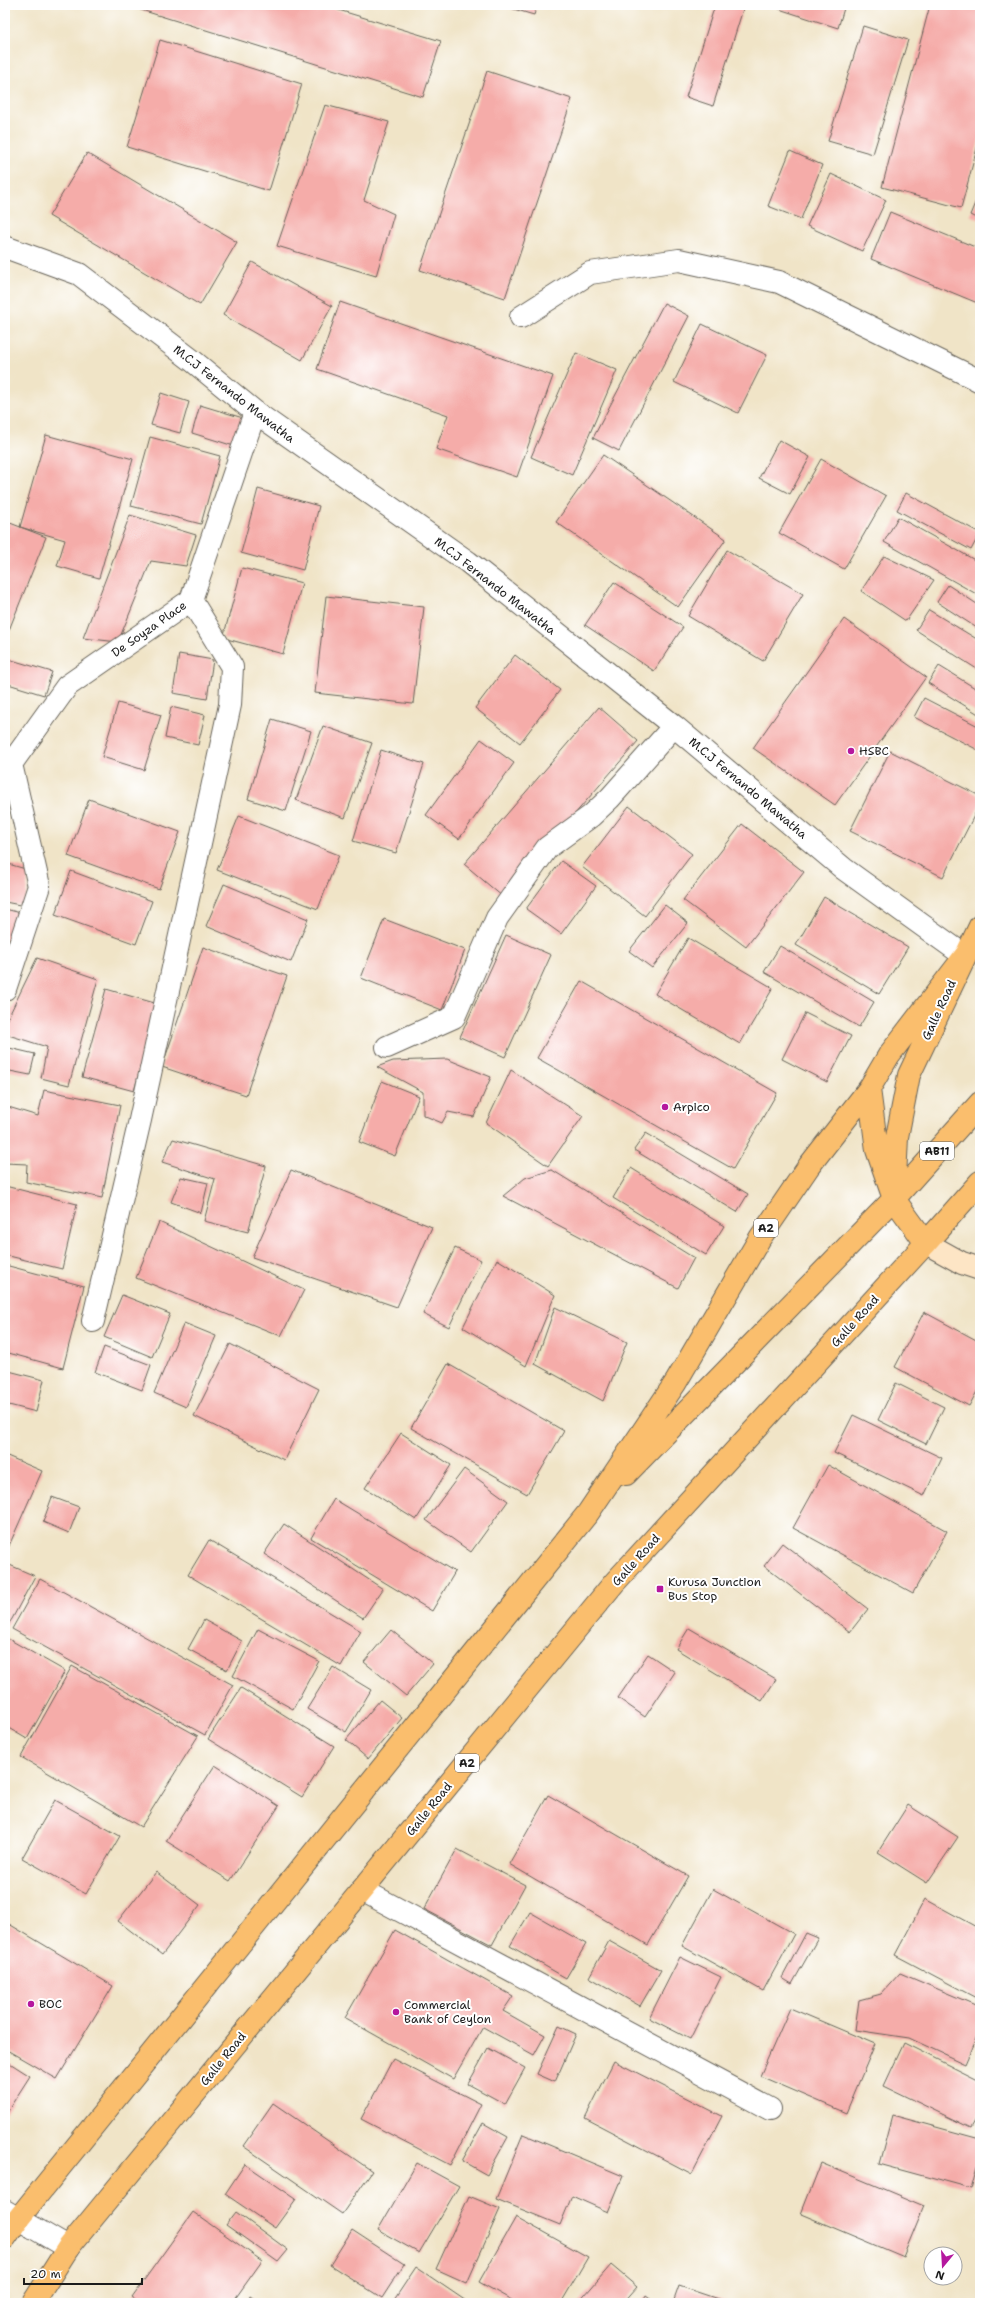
<svg xmlns="http://www.w3.org/2000/svg" width="985" height="2308" viewBox="0 0 985 2308" font-family="'Shantell Sans',sans-serif">
<rect width="100%" height="100%" fill="#fff"/>
<filter id="ink" filterUnits="userSpaceOnUse"><feTurbulence type="fractalNoise" baseFrequency=".025" numOctaves="2"/><feDisplacementMap in="SourceGraphic" scale="8" xChannelSelector="R" yChannelSelector="G"/><feConvolveMatrix kernelMatrix="1 2 1 2 8 2 1 2 1" color-interpolation-filters="sRGB"/></filter>
<filter id="wash" filterUnits="userSpaceOnUse"><feTurbulence type="fractalNoise" baseFrequency=".012" numOctaves="4" result="noise"/><feDisplacementMap in="SourceGraphic" scale="16" xChannelSelector="R" yChannelSelector="G"/><feGaussianBlur stdDeviation="0.9" result="paint"/><feColorMatrix in="noise" values="0 0 0 0 0 0 0 0 0 0 0 0 0 0 0 0 0 1.4 0 .05"/><feComposite in="paint" operator="in"/></filter>
<g filter="url(#wash)">
<rect width="100%" height="100%" fill="#f0e4c7"/>
<g id="blocks">
<path fill="#f5aca9" d="M 125,5 L 322,5 L 441,41 L 423,97 Z
M 500,5 L 537,5 L 534,15 Z
M 715,5 L 729,5 L 743,9 L 713,106 L 686,97 Z
M 780,5 L 845,5 L 838,28 L 779,9 Z
M 930,5 L 980,5 L 980,137 L 961,208 L 882,187 Z
M 863,26 L 908,40 L 873,154 L 828,141 Z
M 160,40 L 302,84 L 269,191 L 127,147 Z
M 487,71 L 572,99 L 505,298 L 420,270 Z
M 325,105 L 389,122 L 364,200 L 394,214 L 376,276 L 277,246 Z
M 790,151 L 822,165 L 801,219 L 768,206 Z
M 87,153 L 237,242 L 200,305 L 49,216 Z
M 831,174 L 886,200 L 862,251 L 807,226 Z
M 980,191 L 980,220 L 970,215 Z
M 890,212 L 980,249 L 980,304 L 871,259 Z
M 252,262 L 332,306 L 302,360 L 223,315 Z
M 340,302 L 553,376 L 517,477 L 436,449 L 448,415 L 317,369 Z
M 664,303 L 689,316 L 619,451 L 593,438 Z
M 702,324 L 767,355 L 738,413 L 674,382 Z
M 576,353 L 617,370 L 572,475 L 531,457 Z
M 161,393 L 189,402 L 180,433 L 151,425 Z
M 200,405 L 243,418 L 234,446 L 192,433 Z
M 46,435 L 133,459 L 99,578 L 57,566 L 65,540 L 20,527 Z
M 150,437 L 220,456 L 201,524 L 131,506 Z
M 779,440 L 810,457 L 790,494 L 759,478 Z
M 603,455 L 726,539 L 678,607 L 556,522 Z
M 821,459 L 886,496 L 844,569 L 779,533 Z
M 258,489 L 319,506 L 303,570 L 241,553 Z
M 906,493 L 980,533 L 971,550 L 897,510 Z
M 130,515 L 196,535 L 186,566 L 151,561 L 118,642 L 83,638 Z
M 898,517 L 980,563 L 980,596 L 884,542 Z
M 5,521 L 46,537 L 7,635 L 5,635 Z
M 727,550 L 803,594 L 763,661 L 688,616 Z
M 884,556 L 934,580 L 906,621 L 861,591 Z
M 242,568 L 302,583 L 283,654 L 223,638 Z
M 614,582 L 683,627 L 654,671 L 585,625 Z
M 948,585 L 980,606 L 980,630 L 937,602 Z
M 326,596 L 424,607 L 413,704 L 315,693 Z
M 929,610 L 980,641 L 980,671 L 916,630 Z
M 844,619 L 926,677 L 835,805 L 753,748 Z
M 179,654 L 213,660 L 207,699 L 173,693 Z
M 515,655 L 560,690 L 520,743 L 475,708 Z
M 5,658 L 52,672 L 44,695 L 5,683 Z
M 939,666 L 980,691 L 980,715 L 928,683 Z
M 924,698 L 980,727 L 980,751 L 914,717 Z
M 118,703 L 161,715 L 144,770 L 102,757 Z
M 171,707 L 205,715 L 198,745 L 165,738 Z
M 599,707 L 638,741 L 503,897 L 464,864 Z
M 272,719 L 311,731 L 286,811 L 248,799 Z
M 323,726 L 372,743 L 345,818 L 296,800 Z
M 481,739 L 514,763 L 459,839 L 426,815 Z
M 381,750 L 424,764 L 396,853 L 353,841 Z
M 890,751 L 980,796 L 980,804 L 943,877 L 850,831 Z
M 89,799 L 180,832 L 159,889 L 68,856 Z
M 629,806 L 692,854 L 645,916 L 582,867 Z
M 239,816 L 339,855 L 318,909 L 217,870 Z
M 742,824 L 804,872 L 746,947 L 683,900 Z
M 561,861 L 596,886 L 561,934 L 526,909 Z
M 5,863 L 29,870 L 25,906 L 5,902 Z
M 71,871 L 152,901 L 136,944 L 55,915 Z
M 224,884 L 308,919 L 291,962 L 206,926 Z
M 824,897 L 908,947 L 879,994 L 796,945 Z
M 665,905 L 688,923 L 652,968 L 629,951 Z
M 5,909 L 25,914 L 13,942 L 5,939 Z
M 384,919 L 465,950 L 442,1010 L 361,978 Z
M 506,935 L 551,955 L 505,1057 L 460,1037 Z
M 688,938 L 773,988 L 740,1044 L 655,994 Z
M 780,946 L 874,1002 L 859,1027 L 764,972 Z
M 203,947 L 287,976 L 246,1095 L 162,1067 Z
M 37,958 L 98,979 L 69,1085 L 41,1078 L 47,1047 L 5,1034 L 5,1024 Z
M 581,981 L 777,1093 L 733,1169 L 537,1058 Z
M 106,989 L 158,1004 L 134,1091 L 82,1077 Z
M 805,1013 L 851,1036 L 827,1082 L 782,1059 Z
M 5,1047 L 35,1054 L 30,1075 L 5,1070 Z
M 447,1059 L 491,1077 L 474,1117 L 448,1112 L 442,1123 L 423,1115 L 423,1092 L 377,1067 L 393,1061 Z
M 511,1070 L 583,1116 L 548,1166 L 486,1123 Z
M 382,1081 L 419,1096 L 395,1156 L 359,1142 Z
M 44,1090 L 120,1105 L 102,1198 L 26,1182 L 27,1164 L 5,1163 L 5,1106 L 38,1116 Z
M 646,1133 L 748,1194 L 737,1212 L 634,1150 Z
M 173,1139 L 266,1166 L 248,1232 L 204,1221 L 215,1179 L 162,1162 Z
M 631,1168 L 724,1226 L 706,1255 L 613,1198 Z
M 291,1170 L 432,1227 L 397,1307 L 252,1257 Z
M 552,1170 L 694,1258 L 678,1288 L 503,1196 L 525,1178 Z
M 181,1177 L 208,1183 L 201,1213 L 171,1202 Z
M 5,1186 L 77,1204 L 62,1269 L 5,1255 Z
M 159,1222 L 304,1290 L 281,1336 L 136,1278 Z
M 455,1248 L 481,1260 L 449,1327 L 423,1314 Z
M 497,1259 L 555,1295 L 526,1366 L 463,1327 Z
M 5,1265 L 84,1286 L 63,1368 L 5,1352 Z
M 122,1295 L 170,1314 L 152,1357 L 104,1337 Z
M 555,1307 L 627,1342 L 603,1401 L 535,1364 Z
M 924,1312 L 980,1342 L 980,1386 L 969,1406 L 895,1367 Z
M 184,1323 L 216,1336 L 186,1407 L 154,1393 Z
M 230,1344 L 319,1389 L 284,1460 L 194,1416 Z
M 104,1347 L 151,1365 L 142,1390 L 95,1372 Z
M 448,1364 L 564,1431 L 527,1494 L 411,1428 Z
M 5,1370 L 44,1380 L 36,1412 L 5,1404 Z
M 896,1383 L 944,1407 L 926,1444 L 878,1420 Z
M 853,1415 L 942,1458 L 924,1496 L 834,1453 Z
M 401,1433 L 451,1465 L 416,1520 L 365,1488 Z
M 5,1455 L 42,1471 L 8,1548 L 5,1546 Z
M 828,1465 L 947,1531 L 913,1593 L 793,1528 Z
M 464,1469 L 508,1501 L 471,1552 L 426,1520 Z
M 52,1497 L 79,1507 L 69,1533 L 43,1522 Z
M 334,1499 L 455,1572 L 432,1611 L 311,1538 Z
M 284,1524 L 383,1589 L 363,1618 L 264,1554 Z
M 209,1540 L 361,1631 L 341,1666 L 188,1575 Z
M 782,1543 L 868,1609 L 850,1632 L 764,1566 Z
M 5,1563 L 35,1576 L 12,1619 L 5,1629 Z
M 40,1579 L 233,1685 L 205,1735 L 12,1629 Z
M 204,1620 L 242,1641 L 227,1670 L 188,1649 Z
M 689,1628 L 776,1679 L 762,1701 L 676,1649 Z
M 258,1629 L 319,1661 L 293,1709 L 233,1676 Z
M 391,1630 L 433,1664 L 406,1696 L 364,1662 Z
M 5,1637 L 65,1671 L 27,1739 L 5,1726 Z
M 648,1654 L 675,1672 L 645,1717 L 618,1698 Z
M 72,1666 L 198,1736 L 141,1827 L 21,1757 Z
M 333,1667 L 371,1690 L 346,1732 L 307,1709 Z
M 241,1688 L 334,1746 L 302,1797 L 208,1739 Z
M 380,1700 L 402,1718 L 368,1759 L 346,1740 Z
M 215,1765 L 279,1806 L 230,1881 L 166,1841 Z
M 548,1795 L 688,1876 L 648,1945 L 509,1864 Z
M 55,1800 L 120,1836 L 86,1894 L 22,1858 Z
M 908,1805 L 958,1837 L 927,1883 L 878,1852 Z
M 457,1849 L 525,1885 L 492,1945 L 424,1909 Z
M 156,1872 L 200,1905 L 162,1955 L 118,1921 Z
M 713,1889 L 794,1934 L 763,1991 L 682,1946 Z
M 925,1899 L 980,1929 L 980,2000 L 895,1955 Z
M 530,1912 L 586,1944 L 566,1978 L 510,1946 Z
M 9,1924 L 113,1986 L 57,2079 L 5,2049 L 5,1930 Z
M 395,1930 L 513,1996 L 503,2011 L 545,2035 L 534,2055 L 483,2027 L 453,2079 L 345,2018 Z
M 806,1933 L 818,1938 L 792,1984 L 782,1978 Z
M 609,1941 L 661,1970 L 640,2006 L 589,1977 Z
M 680,1957 L 721,1977 L 690,2039 L 649,2018 Z
M 900,1973 L 980,2007 L 980,2029 L 965,2064 L 909,2038 L 855,2030 L 859,2000 L 881,1994 Z
M 790,2008 L 875,2044 L 846,2113 L 760,2076 Z
M 559,2026 L 576,2034 L 555,2082 L 537,2074 Z
M 904,2043 L 980,2081 L 980,2112 L 971,2128 L 884,2086 Z
M 488,2048 L 525,2068 L 505,2104 L 468,2084 Z
M 393,2059 L 481,2104 L 450,2165 L 361,2119 Z
M 5,2060 L 30,2076 L 5,2115 Z
M 614,2061 L 722,2116 L 692,2174 L 585,2118 Z
M 273,2103 L 372,2171 L 342,2214 L 243,2146 Z
M 892,2115 L 980,2139 L 980,2155 L 971,2189 L 879,2164 Z
M 483,2123 L 508,2137 L 487,2175 L 462,2161 Z
M 523,2134 L 623,2176 L 608,2212 L 572,2196 L 560,2225 L 496,2199 Z
M 417,2163 L 459,2186 L 419,2253 L 378,2230 Z
M 821,2163 L 924,2206 L 903,2257 L 801,2214 Z
M 245,2164 L 296,2199 L 275,2228 L 225,2194 Z
M 469,2196 L 500,2209 L 467,2283 L 436,2269 Z
M 193,2212 L 262,2261 L 232,2303 L 141,2303 L 132,2297 Z
M 236,2212 L 288,2250 L 278,2262 L 226,2225 Z
M 516,2217 L 588,2257 L 561,2303 L 517,2303 L 479,2282 Z
M 352,2230 L 404,2264 L 382,2298 L 330,2265 Z
M 611,2265 L 637,2287 L 623,2303 L 578,2303 Z
M 416,2267 L 469,2303 L 392,2303 Z
M 679,2286 L 730,2303 L 673,2303 Z
M 250,2296 L 260,2303 L 245,2303 Z
M 646,2296 L 656,2303 L 642,2303 Z"/>
</g>
</g>
<g filter="url(#ink)">
<use href="#blocks" fill-opacity="0" stroke="#666258" stroke-width="1"/>
<g fill="none" stroke-linecap="round" stroke-linejoin="round">
<defs>
<path id="street" d="M 5,247 L 79,274 L 193,361 L 255,412 L 468,562 L 674,726 L 844,869 L 965,956
M 521,317 L 590,273 L 679,260 L 779,282 L 980,381
M 5,765 L 11,764 L 67,686 L 191,600 L 255,412
M 5,989 L 39,886 L 11,764
M 387,1047 L 454,1017 L 497,918 L 547,848 L 591,816 L 610,798 L 674,726
M 93,1321 L 140,1120 L 230,705 L 232,667 L 191,600
M 362,1890 L 770,2109
M 5,2211 L 68,2248"/>
<path id="secondary" d="M 926,1243 L 962,1263 L 980,1269"/>
<path id="primary" d="M 894,1199 L 980,1103
M 926,1243 L 980,1182"/>
<path id="highway" d="M 626,1474 L 894,1199 L 897,1137 L 909,1075 L 980,926
M 5,2238 L 18,2219 L 588,1513 L 676,1382 L 760,1238 L 809,1166 L 869,1089 L 889,1055 L 965,956
M 33,2303 L 68,2248 L 614,1583 L 926,1243 L 894,1199 L 877,1150 L 869,1089"/>
</defs>
<use href="#street" stroke="#666258" stroke-width="24"/>
<use href="#secondary" stroke="#666258" stroke-width="24"/>
<use href="#primary" stroke="#666258" stroke-width="24"/>
<use href="#highway" stroke="#666258" stroke-width="24"/>
<use href="#street" stroke="#fff" stroke-width="22"/>
<use href="#secondary" stroke="#fde5c5" stroke-width="22"/>
<use href="#primary" stroke="#fabe6d" stroke-width="22"/>
<use href="#highway" stroke="#fabe6d" stroke-width="22"/>
</g>
</g>
<g fill="#b5179e" stroke="#fff" stroke-width="1.5">
<circle cx="851" cy="751" r="4"/>
<circle cx="665" cy="1107" r="4"/>
<rect x="656" y="1585" width="8" height="8" rx="2"/>
<circle cx="31" cy="2004" r="4"/>
<circle cx="396" cy="2012" r="4"/>
</g>
<g text-anchor="middle" dominant-baseline="central" stroke-width="4" stroke-linejoin="round" paint-order="stroke">
<g fill="#fff" stroke="#606060" stroke-width="1">
<rect x="920" y="1142" width="34" height="18" rx="3"/>
<rect x="754" y="1219" width="24" height="18" rx="3"/>
<rect x="455" y="1754" width="24" height="18" rx="3"/>
</g>
<g font-size="11" font-weight="bold" fill="#1c1c1c">
<text x="937" y="1151">AB11</text>
<text x="766" y="1228">A2</text>
<text x="467" y="1763">A2</text>
</g>
<g font-size="12" fill="#1c1c1c" stroke="#fff">
<text transform="translate(234 394) rotate(38)">M.C.J Fernando Mawatha</text>
<text transform="translate(495 586) rotate(38)">M.C.J Fernando Mawatha</text>
<text transform="translate(149 629) rotate(-35)">De Soyza Place</text>
<text transform="translate(748 788) rotate(40)">M.C.J Fernando Mawatha</text>
<text transform="translate(939 1010) rotate(-65)">Galle Road</text>
<text transform="translate(855 1321) rotate(-48)">Galle Road</text>
<text transform="translate(636 1560) rotate(-48)">Galle Road</text>
<text transform="translate(429 1809) rotate(-51)">Galle Road</text>
<text transform="translate(223 2059) rotate(-51)">Galle Road</text>
</g>
<g font-size="12" fill="#1c1c1c" stroke="#fff" text-anchor="start">
<text x="859" y="751">HSBC</text>
<text x="673" y="1107">Arpico</text>
<text x="668" y="1582">Kurusa Junction<tspan x="668" dy="14">Bus Stop</tspan></text>
<text x="39" y="2004">BOC</text>
<text x="404" y="2005">Commercial<tspan x="404" dy="14">Bank of Ceylon</tspan></text>
</g>
</g>
<rect width="985" height="2308" fill="none" stroke="#fff" stroke-width="20"/>
<g transform="translate(943 2266) rotate(198)"><circle r="19" fill="#ffffff" stroke="#a4a4a4"/>
<path d="M0-3L7 15L0 10L-7 15Z" fill="#b5179e"/>
<text y="-6" font-size="11" font-weight="bold" text-anchor="middle" fill="#1c1c1c">N</text>
</g>
<path d="M24 2278v6h118v-6" fill="none" stroke="#1c1c1c" stroke-width="2"/>
<text x="30" y="2278" font-size="12" fill="#1c1c1c" stroke="#ffffff" stroke-width="3" paint-order="stroke">20 m</text>
</svg>
